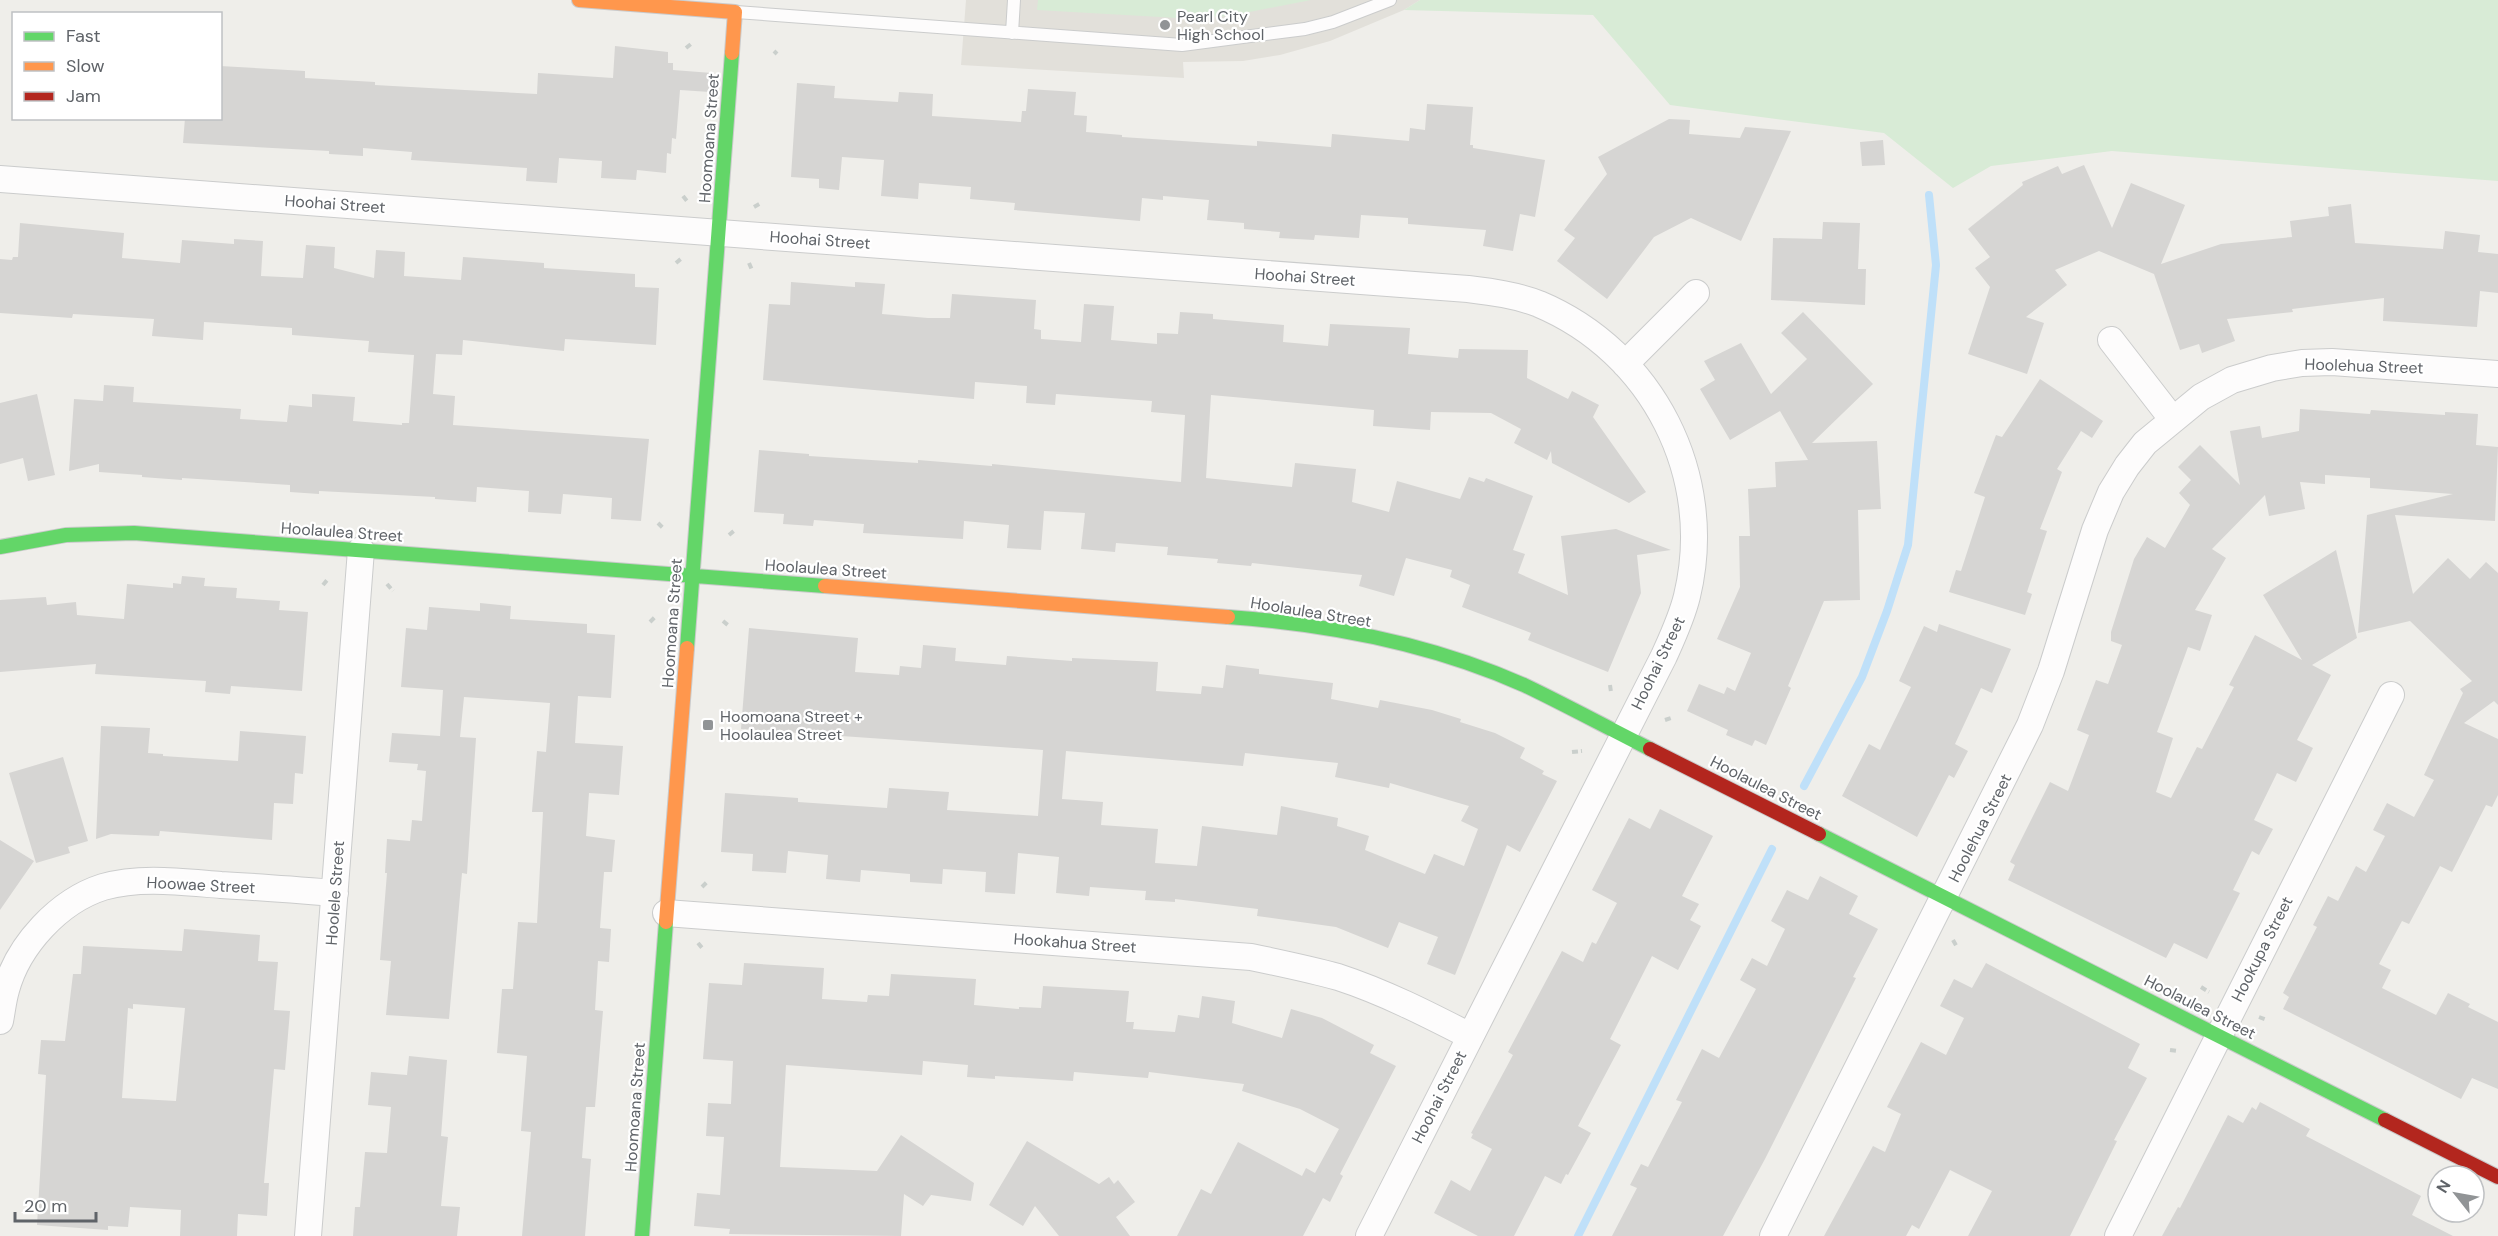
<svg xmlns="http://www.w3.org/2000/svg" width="2498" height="1236" viewBox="0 0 2498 1236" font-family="'DM Sans',sans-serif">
<rect width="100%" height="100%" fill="#efeeea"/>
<path fill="#e2e0da" d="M 966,0 L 1420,0 L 1404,10 L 1330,41 L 1280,55 L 1243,61 L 1183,62 L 1184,78 L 961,65 Z"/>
<path fill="#d8ebd6" d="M 1038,0 L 1311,0 L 1229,16 L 1178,18 L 1037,10 Z
M 1420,0 L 2498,0 L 2498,181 L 2112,151 L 1991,166 L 1953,188 L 1884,133 L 1670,105 L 1593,15 L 1404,10 Z"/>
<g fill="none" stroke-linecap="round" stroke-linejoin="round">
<path stroke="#bfe0f9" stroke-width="8" d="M 1804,786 L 1862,677 L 1887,611 L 1908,545 L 1936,265 L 1929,195
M 1578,1236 L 1772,849"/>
</g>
<path fill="#d6d5d3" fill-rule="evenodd" d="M 615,46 L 668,52 L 668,63 L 673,63 L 673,70 L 712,73 L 710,92 L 680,90 L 676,139 L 672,138 L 671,154 L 667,153 L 666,173 L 637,170 L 636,180 L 601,178 L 602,161 L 559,158 L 557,183 L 526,181 L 527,168 L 411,160 L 412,152 L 363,148 L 363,156 L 329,154 L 329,151 L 183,143 L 185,118 L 220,118 L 220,66 L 305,71 L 305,78 L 375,82 L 375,85 L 537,94 L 538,73 L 613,78 Z
M 797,83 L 835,86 L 834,98 L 898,102 L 899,92 L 933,94 L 932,116 L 1021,122 L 1022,111 L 1026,111 L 1028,89 L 1076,92 L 1074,115 L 1087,116 L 1086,132 L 1122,135 L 1122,137 L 1257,146 L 1257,141 L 1331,147 L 1332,134 L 1409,141 L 1410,128 L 1425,130 L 1427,104 L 1473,107 L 1470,145 L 1473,145 L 1473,148 L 1545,160 L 1535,217 L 1520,214 L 1513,251 L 1483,246 L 1486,230 L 1408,224 L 1408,218 L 1361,215 L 1359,238 L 1315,235 L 1314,240 L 1279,238 L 1280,232 L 1244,229 L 1244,223 L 1207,220 L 1209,200 L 1163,196 L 1163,200 L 1142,198 L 1140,221 L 1014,210 L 1015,203 L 970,199 L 971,187 L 919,183 L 918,199 L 881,196 L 884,160 L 842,157 L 839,190 L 819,188 L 819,179 L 791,177 Z
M 1669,119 L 1690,120 L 1689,134 L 1740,138 L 1745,127 L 1791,131 L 1741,241 L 1691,218 L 1654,237 L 1607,299 L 1557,261 L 1575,238 L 1564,230 L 1607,174 L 1598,157 Z
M 1883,140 L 1885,165 L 1862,166 L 1860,142 Z
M 2084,165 L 2112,228 L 2131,183 L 2185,205 L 2161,264 L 2221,244 L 2292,237 L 2290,221 L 2329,216 L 2328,207 L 2351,204 L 2355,243 L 2443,249 L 2445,231 L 2480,235 L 2478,252 L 2498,254 L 2498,293 L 2480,291 L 2477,327 L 2383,321 L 2384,298 L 2292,309 L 2293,312 L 2227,319 L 2235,341 L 2202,353 L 2199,344 L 2180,350 L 2154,274 L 2099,251 L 2055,270 L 2067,285 L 2026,317 L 2044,323 L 2027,374 L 1968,354 L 1990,287 L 1975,268 L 1990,257 L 1968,229 L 2023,185 L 2022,182 L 2058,166 L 2062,174 Z
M 1823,222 L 1860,223 L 1858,269 L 1866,269 L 1865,305 L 1771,300 L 1773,238 L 1822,239 Z
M 20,223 L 124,233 L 122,258 L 180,263 L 182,240 L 234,244 L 234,239 L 263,241 L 261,276 L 303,278 L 306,245 L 335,247 L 334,268 L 374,278 L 376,250 L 405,252 L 404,276 L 461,280 L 463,257 L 544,263 L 544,268 L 635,274 L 635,287 L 659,288 L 656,345 L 565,339 L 564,351 L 463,340 L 462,355 L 436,354 L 433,394 L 455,396 L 453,425 L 649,439 L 641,521 L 611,519 L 612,498 L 563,494 L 561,514 L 528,512 L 529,491 L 477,487 L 476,502 L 435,499 L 435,497 L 319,491 L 319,494 L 290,492 L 290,485 L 182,478 L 182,480 L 142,477 L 142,475 L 99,472 L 99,464 L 69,471 L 74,399 L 103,401 L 104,385 L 134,387 L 133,402 L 241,409 L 240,419 L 287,422 L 289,405 L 312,407 L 312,394 L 355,397 L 353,421 L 402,425 L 402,423 L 409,423 L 414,355 L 368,352 L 369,341 L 292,335 L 292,328 L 204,322 L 203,340 L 152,336 L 154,319 L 73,314 L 72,318 L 0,313 L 0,259 L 12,260 L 13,257 L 18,257 Z
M 791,282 L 855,287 L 855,282 L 885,284 L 882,314 L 928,318 L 950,318 L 952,294 L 1036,300 L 1034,329 L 1041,330 L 1041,339 L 1081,342 L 1084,304 L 1114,306 L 1111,340 L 1157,344 L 1157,333 L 1178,334 L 1180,312 L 1213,314 L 1213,319 L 1284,325 L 1283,342 L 1328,346 L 1330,324 L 1410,328 L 1408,354 L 1458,358 L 1459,349 L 1528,350 L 1527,378 L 1568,399 L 1572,391 L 1599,405 L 1593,417 L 1646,492 L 1629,503 L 1552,463 L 1551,451 L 1547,460 L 1514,443 L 1521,429 L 1491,413 L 1431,412 L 1430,430 L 1373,426 L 1374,410 L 1211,395 L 1206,478 L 1292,487 L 1295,463 L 1356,469 L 1352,502 L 1389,512 L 1397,481 L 1460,499 L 1469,477 L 1484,482 L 1486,478 L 1533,496 L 1513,550 L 1525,554 L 1518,573 L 1568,595 L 1561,536 L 1616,529 L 1671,550 L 1637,555 L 1641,593 L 1608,672 L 1528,640 L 1531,633 L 1462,607 L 1470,585 L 1450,577 L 1452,570 L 1406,558 L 1394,596 L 1359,586 L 1362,575 L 1252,563 L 1251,566 L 1217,563 L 1218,559 L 1167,555 L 1168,547 L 1116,543 L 1115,552 L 1081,549 L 1085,513 L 1044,511 L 1041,550 L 1007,548 L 1009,525 L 964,521 L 963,539 L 863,533 L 864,524 L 814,520 L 813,526 L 783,524 L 784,514 L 754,512 L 759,450 L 809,454 L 809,456 L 918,463 L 918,460 L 992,466 L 992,464 L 1181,482 L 1185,415 L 1151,412 L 1152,401 L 1056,394 L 1055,405 L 1026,403 L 1027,386 L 975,382 L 974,399 L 763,380 L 769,304 L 790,305 Z
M 1803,312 L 1873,384 L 1812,443 L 1877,441 L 1881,509 L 1858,510 L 1860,600 L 1824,601 L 1788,686 L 1791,688 L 1766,745 L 1755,740 L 1752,746 L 1726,735 L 1728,730 L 1687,711 L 1699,684 L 1724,694 L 1727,687 L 1735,691 L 1751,653 L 1717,639 L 1740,587 L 1739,536 L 1750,536 L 1748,489 L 1776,487 L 1775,462 L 1808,460 L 1780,411 L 1730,440 L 1700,389 L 1715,380 L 1704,361 L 1741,343 L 1771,394 L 1807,359 L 1781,333 Z
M 2040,379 L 2103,421 L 2092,438 L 2081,431 L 2057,469 L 2062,472 L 2040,529 L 2047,531 L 2027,592 L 2032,594 L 2025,615 L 1949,592 L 1956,570 L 1961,571 L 1985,497 L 1974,493 L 1996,435 L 2002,437 Z
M 37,394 L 55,475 L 28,481 L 23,458 L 0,464 L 0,403 Z
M 2300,409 L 2370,414 L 2371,410 L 2445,415 L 2445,412 L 2478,414 L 2476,445 L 2498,447 L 2495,521 L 2395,515 L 2413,594 L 2448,558 L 2470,579 L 2486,562 L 2498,573 L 2498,705 L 2494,701 L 2464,723 L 2498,739 L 2498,795 L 2492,807 L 2486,805 L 2452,872 L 2440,866 L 2409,924 L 2402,921 L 2379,964 L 2391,970 L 2382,988 L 2436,1015 L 2448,993 L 2470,1004 L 2468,1007 L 2498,1022 L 2498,1089 L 2472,1078 L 2461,1099 L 2283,1009 L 2289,997 L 2283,993 L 2317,927 L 2313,925 L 2328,896 L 2338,901 L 2356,866 L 2366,872 L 2385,836 L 2373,830 L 2387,803 L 2414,817 L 2434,780 L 2424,775 L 2463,693 L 2460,689 L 2472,681 L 2410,621 L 2358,633 L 2367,515 L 2453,494 L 2370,488 L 2370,478 L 2325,475 L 2325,484 L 2300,482 L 2305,509 L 2269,516 L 2265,495 L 2212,549 L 2226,558 L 2195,610 L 2212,615 L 2200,651 L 2188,647 L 2157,732 L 2173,738 L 2156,792 L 2171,798 L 2197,747 L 2202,749 L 2234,687 L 2229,685 L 2255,635 L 2302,660 L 2263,595 L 2336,550 L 2357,638 L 2312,665 L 2331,675 L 2297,740 L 2313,748 L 2296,782 L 2277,773 L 2254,820 L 2273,829 L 2259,855 L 2252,851 L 2233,890 L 2240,893 L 2207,959 L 2174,943 L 2166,958 L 2008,880 L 2015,865 L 2010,862 L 2050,782 L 2068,791 L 2089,735 L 2077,730 L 2096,680 L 2108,684 L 2122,645 L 2111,641 L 2111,632 L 2134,559 L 2147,537 L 2165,548 L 2190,505 L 2179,493 L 2191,480 L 2178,467 L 2200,445 L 2240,485 L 2230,431 L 2260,426 L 2262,438 L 2299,431 Z
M 182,576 L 205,578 L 204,586 L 237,588 L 236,598 L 280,601 L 279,610 L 308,612 L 302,691 L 231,686 L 230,694 L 205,692 L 206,681 L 95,674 L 96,664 L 0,672 L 0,600 L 46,597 L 47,605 L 76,602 L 77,615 L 124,619 L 127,584 L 173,588 L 173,583 L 181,584 Z
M 480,603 L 511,606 L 510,619 L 587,624 L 587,633 L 615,635 L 611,698 L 578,696 L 575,743 L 623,746 L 619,795 L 589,793 L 586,836 L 615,840 L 612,872 L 604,872 L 600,928 L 611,929 L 609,962 L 598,961 L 595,1010 L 603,1011 L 595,1107 L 586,1107 L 582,1158 L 591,1159 L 585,1236 L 522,1236 L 531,1132 L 521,1131 L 527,1056 L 497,1053 L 502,989 L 513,989 L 518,922 L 537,923 L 543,812 L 532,812 L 537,751 L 546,752 L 550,703 L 464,697 L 460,737 L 476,738 L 467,874 L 462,873 L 449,1019 L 386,1015 L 391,961 L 380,960 L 387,873 L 385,873 L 387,839 L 410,841 L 412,820 L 422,821 L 426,771 L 417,770 L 418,764 L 389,762 L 392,733 L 440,736 L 443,690 L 401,687 L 406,628 L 427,630 L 429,607 L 480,611 Z
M 1939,624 L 2011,649 L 1992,693 L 1981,688 L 1955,744 L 1968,751 L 1954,778 L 1949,775 L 1917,837 L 1842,796 L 1869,744 L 1880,750 L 1911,687 L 1899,681 L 1924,626 L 1937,632 Z
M 749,628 L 858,638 L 855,672 L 899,675 L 900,666 L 921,668 L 923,645 L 956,648 L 955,661 L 1006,665 L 1007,656 L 1072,661 L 1072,658 L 1158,662 L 1156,691 L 1201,694 L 1202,686 L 1223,688 L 1226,665 L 1259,669 L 1259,674 L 1333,683 L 1331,699 L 1378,708 L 1380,700 L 1432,710 L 1461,719 L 1460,722 L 1495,733 L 1525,748 L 1520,758 L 1544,771 L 1542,774 L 1557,781 L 1520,852 L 1507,845 L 1455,975 L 1427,964 L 1438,937 L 1399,922 L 1388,948 L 1336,927 L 1257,916 L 1258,909 L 1175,899 L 1175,902 L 1145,900 L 1146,891 L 1090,887 L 1089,896 L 1056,893 L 1059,857 L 1018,853 L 1015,894 L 985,892 L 986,872 L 943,869 L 942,884 L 910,882 L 910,874 L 861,870 L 860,882 L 826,879 L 828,855 L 788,851 L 786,873 L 752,871 L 753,854 L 721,852 L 725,793 L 798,798 L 798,802 L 887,808 L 889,788 L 949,792 L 947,810 L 1038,816 L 1043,750 L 741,729 ZM 1066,751 L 1243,766 L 1245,753 L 1338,763 L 1335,777 L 1389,788 L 1390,783 L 1469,806 L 1461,821 L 1478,829 L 1464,866 L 1434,854 L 1425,874 L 1365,850 L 1369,836 L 1337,826 L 1338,818 L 1281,806 L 1277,835 L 1202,826 L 1197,866 L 1155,863 L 1158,829 L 1101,825 L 1103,802 L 1062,799 Z
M 101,726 L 150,728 L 148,753 L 163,754 L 163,756 L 238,761 L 240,731 L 306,736 L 303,774 L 295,773 L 293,804 L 274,803 L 272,840 L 160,831 L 159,836 L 111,834 L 96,839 Z
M 63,757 L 88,841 L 68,847 L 70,853 L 36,863 L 9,773 Z
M 1660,809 L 1713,836 L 1682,896 L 1699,904 L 1690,920 L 1701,926 L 1678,970 L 1652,956 L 1610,1039 L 1621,1045 L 1578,1126 L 1591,1133 L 1568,1175 L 1566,1174 L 1561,1184 L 1545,1176 L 1514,1236 L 1478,1236 L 1434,1213 L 1451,1180 L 1470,1191 L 1492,1149 L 1471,1138 L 1473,1134 L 1471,1133 L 1513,1055 L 1508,1052 L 1562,951 L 1583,962 L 1592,942 L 1596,944 L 1617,903 L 1592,890 L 1629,818 L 1650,829 Z
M 0,840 L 34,861 L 0,910 Z
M 1820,876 L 1858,896 L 1849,914 L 1878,929 L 1853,977 L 1856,978 L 1765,1159 L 1723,1236 L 1612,1236 L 1637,1188 L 1630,1185 L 1641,1164 L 1648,1167 L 1682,1102 L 1676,1100 L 1702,1049 L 1719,1058 L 1756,989 L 1740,980 L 1752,958 L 1767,966 L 1785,929 L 1771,921 L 1787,890 L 1808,900 Z
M 184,929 L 260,935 L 258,961 L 278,962 L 274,1010 L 290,1011 L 285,1070 L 274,1069 L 264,1183 L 269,1183 L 267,1216 L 238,1214 L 237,1236 L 180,1236 L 181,1210 L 130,1207 L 128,1227 L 108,1226 L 108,1230 L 37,1225 L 46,1075 L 38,1074 L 41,1040 L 65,1041 L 73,974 L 81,974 L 83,946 L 182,951 ZM 133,1004 L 185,1008 L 176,1101 L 122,1098 L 128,1008 L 133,1009 Z
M 744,963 L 824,968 L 822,999 L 867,1002 L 868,995 L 889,996 L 891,974 L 976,979 L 974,1005 L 1019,1009 L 1019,1007 L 1041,1008 L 1043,986 L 1129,991 L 1126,1022 L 1134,1022 L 1133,1029 L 1175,1032 L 1178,1015 L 1199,1018 L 1202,996 L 1235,1001 L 1232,1023 L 1282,1038 L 1291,1009 L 1322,1018 L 1374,1045 L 1370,1053 L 1396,1066 L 1340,1174 L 1343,1176 L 1330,1202 L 1323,1198 L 1303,1236 L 1177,1236 L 1201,1189 L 1211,1194 L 1238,1142 L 1302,1176 L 1306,1168 L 1315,1173 L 1339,1129 L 1300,1109 L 1242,1091 L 1244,1084 L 1149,1072 L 1148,1078 L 1074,1072 L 1073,1081 L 995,1076 L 995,1079 L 967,1077 L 968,1065 L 923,1061 L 922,1075 L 786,1065 L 780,1167 L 877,1171 L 901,1135 L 974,1183 L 971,1201 L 931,1195 L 923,1206 L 904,1194 L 901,1236 L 729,1234 L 730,1229 L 694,1226 L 697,1193 L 720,1195 L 724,1137 L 706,1136 L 708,1103 L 731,1104 L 733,1061 L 703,1059 L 709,983 L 742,985 Z
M 1986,963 L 2140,1044 L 2128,1068 L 2147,1078 L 2114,1140 L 2117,1141 L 2070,1236 L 1968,1236 L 1992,1191 L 1950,1170 L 1919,1229 L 1912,1225 L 1906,1236 L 1824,1236 L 1873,1146 L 1885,1152 L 1901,1114 L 1887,1107 L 1921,1042 L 1946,1055 L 1964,1018 L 1940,1006 L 1954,979 L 1972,988 Z
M 409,1056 L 447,1060 L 441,1136 L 448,1137 L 441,1206 L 460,1207 L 457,1236 L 353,1236 L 355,1207 L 360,1207 L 365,1152 L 387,1153 L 391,1107 L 368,1105 L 371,1072 L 407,1075 Z
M 2260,1102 L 2310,1129 L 2306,1136 L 2421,1196 L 2412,1215 L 2453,1236 L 2162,1236 L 2178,1207 L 2180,1208 L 2228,1115 L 2243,1123 L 2252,1107 L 2256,1110 Z
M 1027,1141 L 1099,1184 L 1109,1177 L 1114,1184 L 1118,1180 L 1135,1202 L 1116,1217 L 1130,1236 L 1059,1236 L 1035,1206 L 1023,1226 L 989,1205 Z"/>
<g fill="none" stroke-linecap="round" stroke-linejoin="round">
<defs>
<path id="lane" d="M 736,12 L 1182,45 L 1305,29 L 1333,22 L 1390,0
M 1012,33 L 1014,0"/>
<path id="street" d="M 0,179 L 1468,289 C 1492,292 1516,295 1539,304 C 1653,352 1716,476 1687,596 C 1682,617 1673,636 1664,656 L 1369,1236
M 2111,340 L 2173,420
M 1625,364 L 1696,293
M 666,913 L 1251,957 C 1280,963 1309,969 1338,977 C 1384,992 1427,1014 1470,1036
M 0,1021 C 2,1011 3,1000 6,990 C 18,945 59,901 103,887 C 140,876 183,882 221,885 C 259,887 297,890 335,893
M 308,1236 L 361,550
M 1773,1236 L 2030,725 L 2051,671 L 2095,530 L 2111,492 L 2127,466 L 2145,443 L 2201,397 L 2232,380 L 2272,368 L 2302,363 L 2332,362 L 2498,374
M 2118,1236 L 2391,695"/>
<path id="fast" d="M 0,547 L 66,535 L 134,533 L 825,586
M 1228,617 C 1328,624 1432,644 1524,685 C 1566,705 1608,728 1650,749
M 687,648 L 732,53
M 1819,834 L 2385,1120
M 642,1236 L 666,922"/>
<path id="slow" d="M 579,0 L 735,12 L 732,53
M 825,586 L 1228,617
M 666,922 L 687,648"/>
<path id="jam" d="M 1650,749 L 1819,834
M 2385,1120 L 2498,1177"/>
</defs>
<use href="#lane" stroke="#cbcccc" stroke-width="14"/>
<use href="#street" stroke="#cbcccc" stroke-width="28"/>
<use href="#fast" stroke="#cacacb" stroke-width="16"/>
<use href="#slow" stroke="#cacacb" stroke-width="16"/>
<use href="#jam" stroke="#cacacb" stroke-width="16"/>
<path stroke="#cacfcc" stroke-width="4" stroke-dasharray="6 3" stroke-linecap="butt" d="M 686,48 L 691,44
M 774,51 L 777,54
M 683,196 L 687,201
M 754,207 L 761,203
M 676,263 L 682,258
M 749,263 L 752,270
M 658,523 L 663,528
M 729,535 L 735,530
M 387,584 L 393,591
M 323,585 L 328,579
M 723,621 L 729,626
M 650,622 L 655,617
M 1610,685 L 1611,692
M 1665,720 L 1671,718
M 1572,752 L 1582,751
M 702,887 L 708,881
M 1953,940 L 1957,947
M 698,943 L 703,949
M 2201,987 L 2209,992
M 2259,1017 L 2267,1020
M 2170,1050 L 2178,1051"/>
<use href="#lane" stroke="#fdfcfc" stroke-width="12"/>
<use href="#street" stroke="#fdfcfc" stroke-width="26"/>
<use href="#fast" stroke="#63d668" stroke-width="14"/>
<use href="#slow" stroke="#ff974d" stroke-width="14"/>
<use href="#jam" stroke="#b3261e" stroke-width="14"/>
</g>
<g fill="#919496" stroke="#fff" stroke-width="2">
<circle cx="1165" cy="25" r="6"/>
<rect x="702" y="719" width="12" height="12" rx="3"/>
</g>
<g text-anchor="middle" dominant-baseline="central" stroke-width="4.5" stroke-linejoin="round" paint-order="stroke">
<g font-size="16" fill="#5f6368" stroke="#fff" text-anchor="start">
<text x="1177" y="16">Pearl City<tspan x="1177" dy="18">High School</tspan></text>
<text x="720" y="716">Hoomoana Street +<tspan x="720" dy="18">Hoolaulea Street</tspan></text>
</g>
<g font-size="16" fill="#5f6368" stroke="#fff">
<text transform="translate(709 138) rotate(-86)">Hoomoana Street</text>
<text transform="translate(335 204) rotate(4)">Hoohai Street</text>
<text transform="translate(820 240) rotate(4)">Hoohai Street</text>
<text transform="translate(1305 277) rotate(4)">Hoohai Street</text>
<text transform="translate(2364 366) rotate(2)">Hoolehua Street</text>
<text transform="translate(342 532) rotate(4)">Hoolaulea Street</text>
<text transform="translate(826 569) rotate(4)">Hoolaulea Street</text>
<text transform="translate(1311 612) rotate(9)">Hoolaulea Street</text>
<text transform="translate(672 623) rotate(-86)">Hoomoana Street</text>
<text transform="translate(1658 663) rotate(-64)">Hoohai Street</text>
<text transform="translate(1766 788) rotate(27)">Hoolaulea Street</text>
<text transform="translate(1980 828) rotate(-63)">Hoolehua Street</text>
<text transform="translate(201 885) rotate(3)">Hoowae Street</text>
<text transform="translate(335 893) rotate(-86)">Hoolele Street</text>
<text transform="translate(1075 943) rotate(4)">Hookahua Street</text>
<text transform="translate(2262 949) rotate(-63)">Hookupa Street</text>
<text transform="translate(2200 1007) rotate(27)">Hoolaulea Street</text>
<text transform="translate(1439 1097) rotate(-63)">Hoohai Street</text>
<text transform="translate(635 1107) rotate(-86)">Hoomoana Street</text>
</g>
</g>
<rect x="12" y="12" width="210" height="108" fill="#ffffff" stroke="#bfc1c3" stroke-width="1.5"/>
<rect x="24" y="32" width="30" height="9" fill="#63d668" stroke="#bfc1c3" stroke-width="1.5"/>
<text x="66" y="42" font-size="18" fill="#5f6368">Fast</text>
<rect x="24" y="62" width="30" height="9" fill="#ff974d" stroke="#bfc1c3" stroke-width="1.5"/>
<text x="66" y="72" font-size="18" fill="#5f6368">Slow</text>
<rect x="24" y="92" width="30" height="9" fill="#b3261e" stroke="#bfc1c3" stroke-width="1.5"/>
<text x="66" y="102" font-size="18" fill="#5f6368">Jam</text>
<g transform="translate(2456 1194) rotate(301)"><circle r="28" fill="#ffffff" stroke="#bfc1c3" stroke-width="1.5"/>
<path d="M0-4.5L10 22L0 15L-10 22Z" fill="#919496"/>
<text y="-9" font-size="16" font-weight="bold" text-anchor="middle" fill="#5f6368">N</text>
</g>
<path d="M15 1212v9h81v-9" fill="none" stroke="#5f6368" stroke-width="3"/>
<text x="24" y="1212" font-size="18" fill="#5f6368" stroke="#ffffff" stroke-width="4.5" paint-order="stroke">20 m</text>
</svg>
